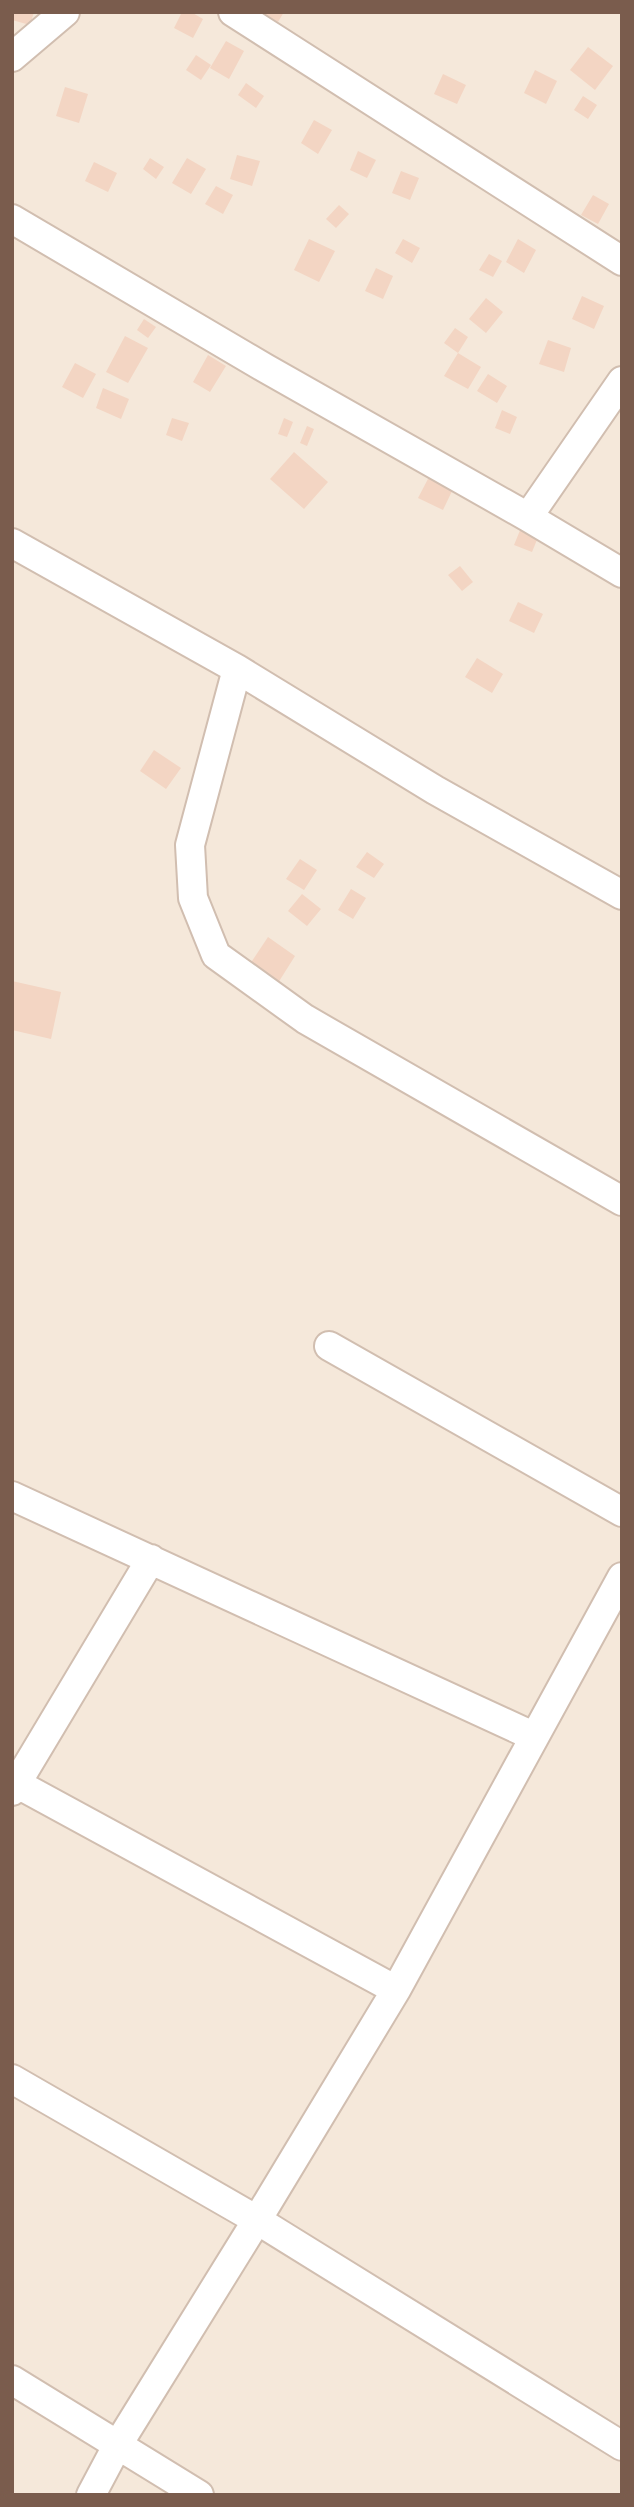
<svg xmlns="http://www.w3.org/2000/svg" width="634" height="2507" viewBox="0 0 634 2507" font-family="Montserrat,sans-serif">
<rect width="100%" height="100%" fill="#fdf6ec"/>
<path fill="#f5e8da" d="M 12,12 L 622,12 L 622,2495 L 12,2495 Z"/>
<path fill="#f3d5c3" d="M 12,12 L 34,12 L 30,25 L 12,20 Z
M 182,12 L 191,12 L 203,19 L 193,38 L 174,28 Z
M 261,12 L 284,12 L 278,22 Z
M 226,41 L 244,51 L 229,79 L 210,68 Z
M 588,47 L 613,66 L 595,90 L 570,70 Z
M 196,55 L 211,65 L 201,80 L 186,70 Z
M 535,70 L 557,81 L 546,104 L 524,93 Z
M 443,74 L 466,85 L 457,104 L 434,94 Z
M 246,83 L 264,96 L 256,108 L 238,95 Z
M 65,87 L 88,94 L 79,123 L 56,116 Z
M 583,96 L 597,105 L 588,119 L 574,110 Z
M 314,120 L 332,130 L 318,154 L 301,143 Z
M 358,151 L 376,160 L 367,178 L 350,170 Z
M 237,155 L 260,161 L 252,186 L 230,179 Z
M 150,158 L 164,167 L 156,179 L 143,169 Z
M 187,158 L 206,169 L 191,194 L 172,183 Z
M 94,162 L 117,173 L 108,192 L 85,181 Z
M 401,171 L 419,178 L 410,200 L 392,193 Z
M 216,186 L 233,195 L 223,214 L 205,204 Z
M 593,195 L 609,204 L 598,224 L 581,215 Z
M 339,205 L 349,214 L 336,228 L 326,219 Z
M 309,239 L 335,251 L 319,282 L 294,270 Z
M 403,239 L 420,248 L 412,263 L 395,253 Z
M 518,239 L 536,250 L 524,273 L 506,262 Z
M 489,254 L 502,261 L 493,277 L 479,270 Z
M 376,268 L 393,276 L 383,299 L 365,291 Z
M 582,296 L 604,306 L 594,329 L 572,319 Z
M 486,298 L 503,312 L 486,333 L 469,319 Z
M 144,319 L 156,327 L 148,338 L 137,330 Z
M 455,328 L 468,337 L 458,353 L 444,343 Z
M 125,336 L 148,348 L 128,383 L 106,372 Z
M 548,340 L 571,348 L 564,372 L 539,364 Z
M 458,353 L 481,367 L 468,389 L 444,376 Z
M 208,355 L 226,366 L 210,392 L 193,382 Z
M 75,363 L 96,374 L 83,398 L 62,387 Z
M 488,374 L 507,386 L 497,403 L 477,391 Z
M 103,388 L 129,399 L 121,419 L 96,408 Z
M 502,410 L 517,417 L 510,434 L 495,428 Z
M 172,418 L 189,423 L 182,441 L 166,435 Z
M 284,418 L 293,422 L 287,437 L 278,434 Z
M 307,426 L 314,429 L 307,446 L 300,443 Z
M 294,452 L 328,482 L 304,509 L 270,479 Z
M 429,477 L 453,489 L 443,510 L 418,498 Z
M 521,528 L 539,535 L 532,552 L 514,545 Z
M 460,566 L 473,582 L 462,591 L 448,575 Z
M 518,602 L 543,614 L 534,633 L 509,621 Z
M 477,658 L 503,674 L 492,693 L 465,677 Z
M 154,750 L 181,768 L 166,789 L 140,771 Z
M 367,852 L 384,864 L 374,878 L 356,867 Z
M 300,859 L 317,870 L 304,890 L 286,879 Z
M 351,889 L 366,898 L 353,919 L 338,910 Z
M 302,894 L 321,909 L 307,926 L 288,911 Z
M 268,937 L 295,956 L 278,983 L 250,964 Z
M 12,981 L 61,992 L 51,1039 L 12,1030 Z"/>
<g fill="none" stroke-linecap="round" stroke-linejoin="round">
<defs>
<path id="street" d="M 233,12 L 622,261
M 12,57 L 65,12
M 12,219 L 265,368 L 528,517 L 622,573
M 528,517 L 622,381
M 12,543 L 237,669 L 435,790 L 622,895
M 237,669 L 190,845 L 193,898 L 216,955 L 305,1019 L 622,1201
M 329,1346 L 622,1512
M 12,1496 L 533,1736
M 12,1781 L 396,1990
M 12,1791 L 151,1559
M 12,2079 L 257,2220 L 622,2446
M 12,2380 L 199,2495
M 91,2495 L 117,2446 L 257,2220 L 396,1990 L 622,1577"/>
</defs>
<use href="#street" stroke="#d1beb0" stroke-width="32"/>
<use href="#street" stroke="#fff" stroke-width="28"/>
</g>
<rect width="634" height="2507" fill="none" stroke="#7a5c4d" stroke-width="28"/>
</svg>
